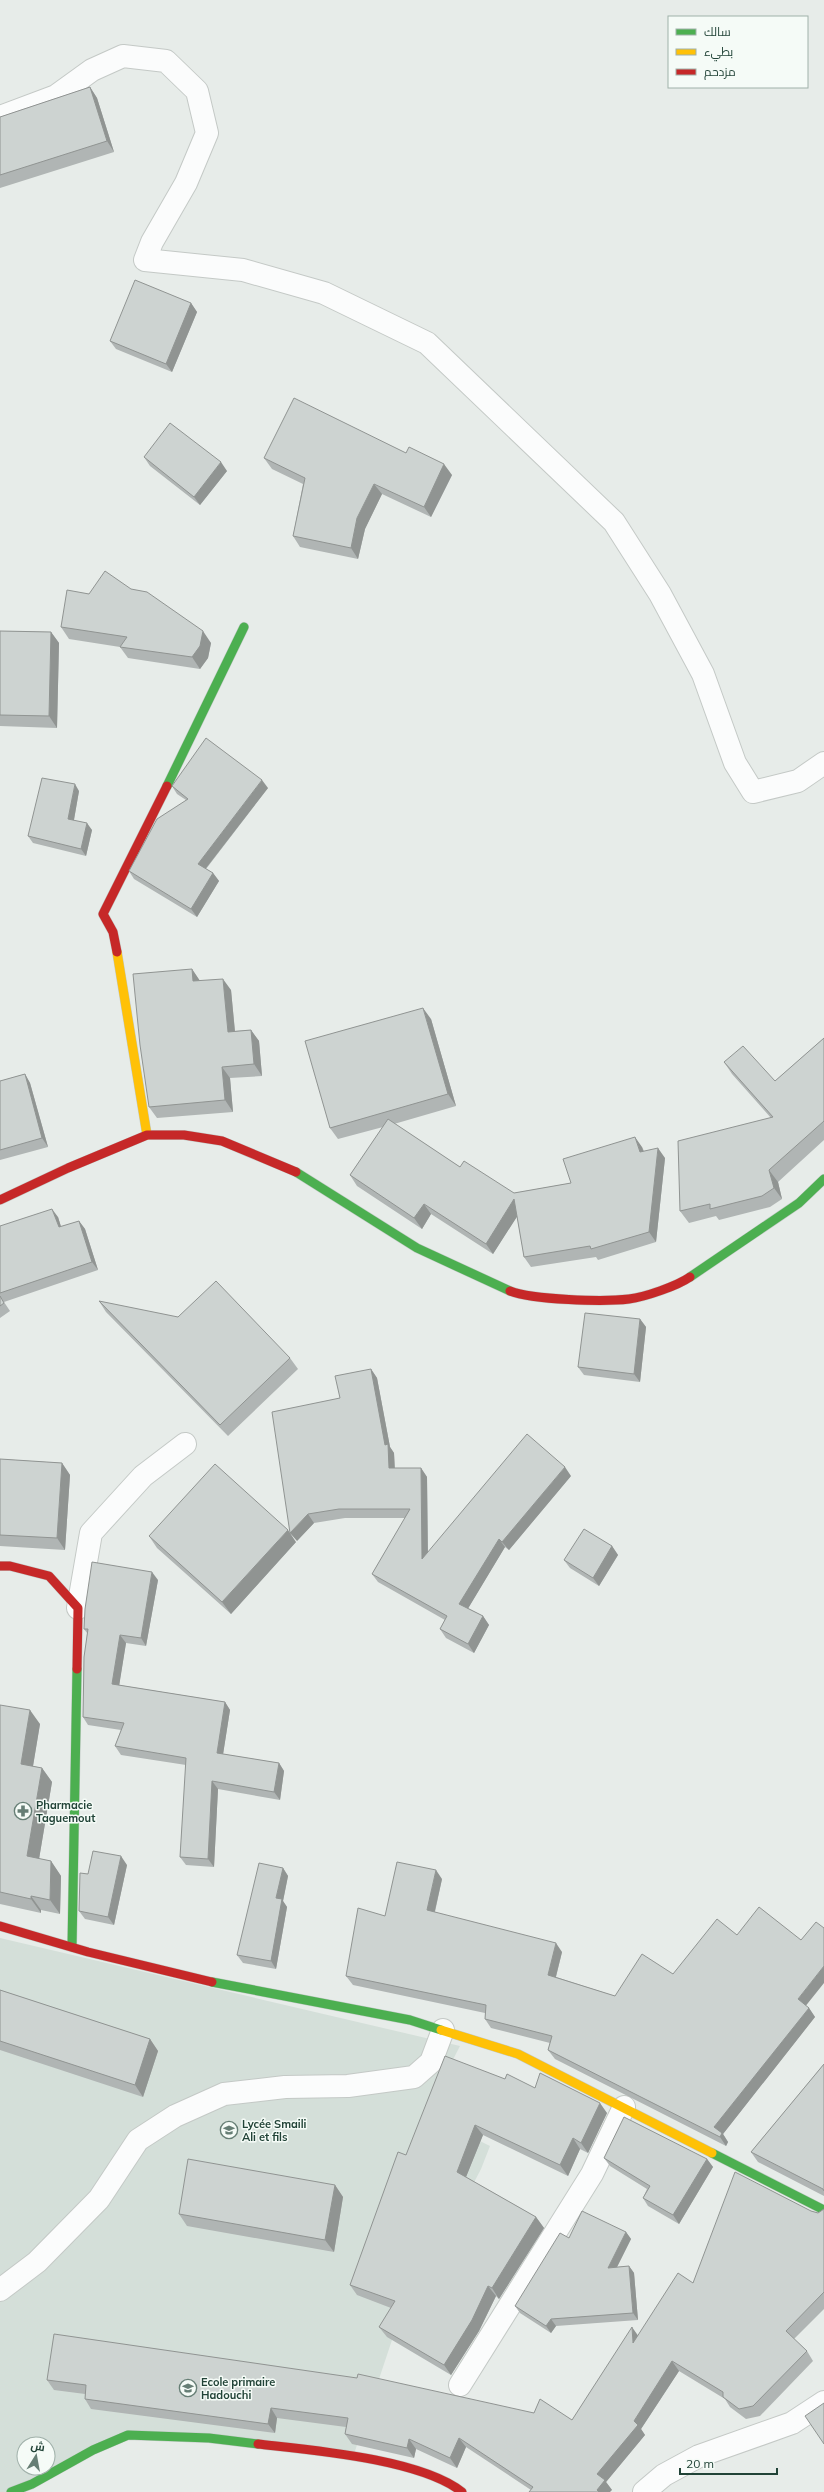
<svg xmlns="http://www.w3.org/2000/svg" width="824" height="2492" viewBox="0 0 824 2492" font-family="Mulish,Cairo,sans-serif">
<rect width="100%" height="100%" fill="#e7ece9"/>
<path fill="#d4dfd9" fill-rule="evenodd" d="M 0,1938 L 460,2046 L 425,2114 L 490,2146 L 481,2169 L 392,2340 L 353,2457 L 128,2435 L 11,2492 L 0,2492 ZM 24,2444 L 48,2444 L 48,2468 L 24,2468 Z"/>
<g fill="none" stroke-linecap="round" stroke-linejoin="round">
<defs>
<path id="street" d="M 0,117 L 56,96 L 92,70 L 123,56 L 166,61 L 197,91 L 207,133 L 186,183 L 152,242 L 145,260 L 243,270 L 324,293 L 427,343 L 614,522 L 660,594 L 703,674 L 735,763 L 753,792 L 798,781 L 824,763
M 78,1608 L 91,1533 L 143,1476 L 185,1444
M 0,2290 L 37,2262 L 99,2199 L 138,2140 L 175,2116 L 224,2094 L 285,2087 L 348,2086 L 414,2077 L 431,2062 L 443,2030
M 460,2385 L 592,2174 L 624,2107
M 644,2492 L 664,2475 L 699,2456 L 792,2423 L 824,2402"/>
<path id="fast" d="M 167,786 L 244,627
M 296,1172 L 417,1248 L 510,1291
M 690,1277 L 799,1203 L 824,1179
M 72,1947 L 77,1669
M 212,1982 L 410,2020 L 441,2030
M 712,2153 L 824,2210
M 11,2492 L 32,2484 L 93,2450 L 128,2435 L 209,2438 L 258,2444"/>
<path id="slow" d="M 117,952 L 147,1135
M 441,2030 L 518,2054 L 712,2153"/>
<path id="jam" d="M 117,952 L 113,932 L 103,914 L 167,786
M 0,1200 L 68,1168 L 147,1135 L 184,1135 L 222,1141 L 296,1172
M 510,1291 C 533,1300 604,1302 629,1299 C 645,1297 677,1286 690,1277
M 0,1566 L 10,1566 L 49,1576 L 78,1608 L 77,1669
M 0,1926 L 88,1952 L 212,1982
M 258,2444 C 311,2450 421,2459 462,2492"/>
</defs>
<use href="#street" stroke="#c4c9c6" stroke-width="24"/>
<use href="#fast" stroke="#c2cac6" stroke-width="10"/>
<use href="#slow" stroke="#c2cac6" stroke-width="10"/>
<use href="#jam" stroke="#c2cac6" stroke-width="10"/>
<use href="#street" stroke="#fbfcfc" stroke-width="22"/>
<use href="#fast" stroke="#4caf50" stroke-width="9"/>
<use href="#slow" stroke="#ffc107" stroke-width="9"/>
<use href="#jam" stroke="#c62828" stroke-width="9"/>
</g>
<path fill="#b0b5b4" d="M 90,87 L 97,98 L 114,152 L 0,188 L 0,117 Z
M 191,303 L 197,312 L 172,372 L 116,349 L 110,341 Z
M 406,453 L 452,475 L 431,517 L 382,494 L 365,529 L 358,559 L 300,547 L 293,536 L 303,484 L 272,469 L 264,458 Z
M 144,457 L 227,471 L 200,505 L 150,466 Z
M 131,589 L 211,643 L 208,658 L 200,669 L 128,658 L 120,647 L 69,639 L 61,627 L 89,594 Z
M 0,631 L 51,632 L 59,643 L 57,728 L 0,726 Z
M 172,786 L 268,788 L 206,869 L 213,873 L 219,881 L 197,917 L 134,879 L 129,871 L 186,800 L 177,794 Z
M 79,791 L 74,820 L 92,830 L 86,856 L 33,843 L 28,836 Z
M 192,969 L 200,981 L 231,990 L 235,1031 L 251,1030 L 259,1041 L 262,1076 L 230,1078 L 233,1112 L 157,1118 L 149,1107 Z
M 431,1019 L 456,1106 L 394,1124 L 460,1167 L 514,1193 L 571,1183 L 642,1147 L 644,1151 L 665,1158 L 656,1242 L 598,1260 L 596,1257 L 531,1267 L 524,1257 L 517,1216 L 493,1254 L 431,1214 L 422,1229 L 357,1186 L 350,1175 L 383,1127 L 338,1139 L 330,1128 Z
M 824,1038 L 824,1140 L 778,1182 L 782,1199 L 770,1207 L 719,1220 L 716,1216 L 689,1223 L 680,1211 L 771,1118 L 732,1074 L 724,1062 L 775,1081 Z
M 25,1074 L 30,1083 L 48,1147 L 0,1160 L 0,1081 Z
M 58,1217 L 61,1227 L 79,1221 L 85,1229 L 98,1270 L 4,1302 L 10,1311 L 0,1318 L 0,1226 Z
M 99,1301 L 290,1358 L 298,1369 L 228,1436 L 106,1312 Z
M 640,1319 L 646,1327 L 640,1382 L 584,1375 L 578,1367 Z
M 371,1369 L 377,1378 L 390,1447 L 394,1453 L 395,1468 L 421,1468 L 427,1477 L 428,1552 L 571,1476 L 509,1550 L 505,1547 L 468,1608 L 483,1616 L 489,1625 L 474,1653 L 446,1638 L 440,1629 L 445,1620 L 378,1582 L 372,1574 L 405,1518 L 345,1518 L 314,1523 L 297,1541 L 340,1398 Z
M 0,1459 L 62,1463 L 70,1475 L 65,1550 L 0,1546 Z
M 149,1536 L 296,1542 L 231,1614 L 157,1548 Z
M 612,1546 L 618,1555 L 599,1586 L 570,1568 L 564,1560 Z
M 158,1580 L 146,1646 L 126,1643 L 119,1685 L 225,1702 L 230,1710 L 223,1754 L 279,1763 L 284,1771 L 280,1800 L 218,1789 L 214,1867 L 186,1865 L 180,1857 L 186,1765 L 121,1755 L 115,1746 L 121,1730 L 88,1725 L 83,1717 L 87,1633 L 84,1629 Z
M 0,1705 L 40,1724 L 33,1766 L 42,1768 L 52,1782 L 39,1859 L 51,1861 L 61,1876 L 60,1914 L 41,1910 L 41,1913 L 0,1904 Z
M 127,1865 L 114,1925 L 85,1919 L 79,1911 L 88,1874 Z
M 283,1868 L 288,1876 L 283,1901 L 287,1907 L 276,1969 L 243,1963 L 237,1955 Z
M 442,1879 L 435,1912 L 562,1952 L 556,1977 L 615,1996 L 673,1974 L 806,2006 L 809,2008 L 815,2017 L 723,2134 L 728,2142 L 726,2146 L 555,2059 L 548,2050 L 550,2043 L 491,2028 L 485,2019 L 485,2013 L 353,1985 L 346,1976 Z
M 0,1990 L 150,2039 L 158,2051 L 143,2097 L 0,2050 Z
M 824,2064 L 824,2196 L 758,2162 L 751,2152 Z
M 505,2079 L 535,2088 L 607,2113 L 588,2153 L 580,2149 L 568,2176 L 483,2135 L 466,2177 L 536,2217 L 544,2228 L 499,2299 L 496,2296 L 479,2331 L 451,2375 L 387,2337 L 379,2327 L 391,2308 L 357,2295 L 350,2285 L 406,2155 Z
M 604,2158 L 707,2159 L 713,2167 L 679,2224 L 648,2206 L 643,2198 L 647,2189 L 610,2166 Z
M 335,2185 L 343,2197 L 334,2252 L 187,2226 L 179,2214 Z
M 824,2209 L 824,2309 L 794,2339 L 807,2351 L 813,2361 L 760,2416 L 746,2419 L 730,2407 L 725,2399 L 679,2371 L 641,2429 L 645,2435 L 606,2482 L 612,2490 L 531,2490 L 466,2447 L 457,2468 L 416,2449 L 414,2458 L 352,2444 L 345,2434 L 346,2427 L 277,2418 L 275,2433 L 91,2409 L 85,2399 L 85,2394 L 54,2390 L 47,2380 L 534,2413 L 572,2420 L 638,2336 L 693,2283 L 811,2211 L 818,2213 Z
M 626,2232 L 631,2239 L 617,2267 L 629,2266 L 634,2273 L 638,2320 L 556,2326 L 551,2333 L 520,2313 L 515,2306 L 569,2238 Z"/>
<path fill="#909492" d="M 90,87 L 97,98 L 114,152 L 107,141 Z
M 191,303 L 197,312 L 172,372 L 166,364 Z
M 221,462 L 227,471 L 200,505 L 194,497 Z
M 444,464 L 452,475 L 431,517 L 424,507 Z
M 374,484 L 382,494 L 365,529 L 358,559 L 351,548 L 357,518 Z
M 203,631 L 211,643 L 208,658 L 200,669 L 192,657 Z
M 51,632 L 59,643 L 57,728 L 49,716 Z
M 262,780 L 268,788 L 203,872 L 198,864 Z
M 75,784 L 79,791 L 73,825 L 68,819 Z
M 87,823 L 92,830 L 86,856 L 81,849 Z
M 213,873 L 219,881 L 197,917 L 191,909 Z
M 192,969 L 200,981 L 193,981 Z
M 223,979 L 231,990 L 236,1043 L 228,1032 Z
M 423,1008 L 431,1019 L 456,1106 L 448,1094 Z
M 251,1030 L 259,1041 L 262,1076 L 254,1064 Z
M 222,1067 L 230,1078 L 233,1112 L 225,1100 Z
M 25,1074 L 30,1083 L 48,1147 L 42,1138 Z
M 635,1137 L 642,1147 L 647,1163 L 640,1152 Z
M 658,1148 L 665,1158 L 656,1242 L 649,1232 Z
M 769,1170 L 778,1182 L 782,1199 L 774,1188 Z
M 514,1199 L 522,1209 L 493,1254 L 486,1244 Z
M 424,1204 L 431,1214 L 422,1229 L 414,1218 Z
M 52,1209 L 58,1217 L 64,1236 L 59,1227 Z
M 79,1221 L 85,1229 L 98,1270 L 92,1262 Z
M 640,1319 L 646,1327 L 640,1382 L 634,1374 Z
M 371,1369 L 377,1378 L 390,1447 L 394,1453 L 395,1477 L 389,1468 Z
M 62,1463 L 70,1475 L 65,1550 L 57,1538 Z
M 565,1467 L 571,1476 L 509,1550 L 502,1542 Z
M 421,1468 L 427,1477 L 428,1568 L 422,1559 Z
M 308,1514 L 314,1523 L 297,1541 L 290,1533 Z
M 288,1530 L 296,1542 L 231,1614 L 222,1602 Z
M 499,1539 L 505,1547 L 466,1612 L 459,1604 Z
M 612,1546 L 618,1555 L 599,1586 L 593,1578 Z
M 152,1572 L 158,1580 L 146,1646 L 141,1638 Z
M 483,1616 L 489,1625 L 474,1653 L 468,1644 Z
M 120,1635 L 126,1643 L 118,1693 L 112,1684 Z
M 225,1702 L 230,1710 L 222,1761 L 217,1753 Z
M 30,1710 L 40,1724 L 31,1778 L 21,1764 Z
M 279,1763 L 284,1771 L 280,1800 L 274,1792 Z
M 42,1768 L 52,1782 L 37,1871 L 27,1856 Z
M 212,1781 L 218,1789 L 214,1867 L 208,1859 Z
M 121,1856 L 127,1865 L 114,1925 L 108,1917 Z
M 51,1861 L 61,1876 L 60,1914 L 50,1900 Z
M 283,1868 L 288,1876 L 283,1901 L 287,1907 L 276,1969 L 271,1961 L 276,1898 Z
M 436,1870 L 442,1879 L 433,1919 L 427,1910 Z
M 31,1896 L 41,1910 L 41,1913 L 31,1899 Z
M 556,1943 L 562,1952 L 554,1984 L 548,1975 Z
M 824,1966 L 824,1983 L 804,2008 L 798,1999 Z
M 809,2008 L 815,2017 L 723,2134 L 728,2142 L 726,2146 L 720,2137 L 714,2127 Z
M 150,2039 L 158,2051 L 143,2097 L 135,2085 Z
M 600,2103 L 607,2113 L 588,2153 L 581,2143 Z
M 475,2125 L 483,2135 L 464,2182 L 457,2172 Z
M 573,2138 L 580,2149 L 568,2176 L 560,2165 Z
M 707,2159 L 713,2167 L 679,2224 L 673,2215 Z
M 335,2185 L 343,2197 L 334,2252 L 325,2240 Z
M 536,2217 L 544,2228 L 499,2299 L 492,2288 Z
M 626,2232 L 631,2239 L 613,2275 L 608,2268 Z
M 629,2266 L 634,2273 L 638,2320 L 633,2313 Z
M 488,2286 L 496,2296 L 479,2331 L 451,2375 L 444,2365 Z
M 551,2319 L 556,2326 L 551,2333 L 546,2326 Z
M 632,2327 L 639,2337 L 633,2343 Z
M 672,2361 L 679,2371 L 641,2429 L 645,2435 L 606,2482 L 612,2490 L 610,2492 L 598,2492 L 597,2490 L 597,2474 L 634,2421 Z
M 271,2408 L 277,2418 L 275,2433 L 268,2424 Z
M 459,2438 L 466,2447 L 457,2468 L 450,2458 Z
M 409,2439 L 416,2449 L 414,2458 L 407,2448 Z"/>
<path fill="#cdd3d1" stroke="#909492" d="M 90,87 L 107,141 L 0,175 L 0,117 Z
M 135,280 L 191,303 L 166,364 L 110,341 Z
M 294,398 L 406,453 L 409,447 L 444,464 L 424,507 L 374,484 L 357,518 L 351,548 L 293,536 L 305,478 L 264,458 Z
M 170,423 L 221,462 L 194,497 L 144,457 Z
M 105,571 L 131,589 L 147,592 L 203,631 L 200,646 L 192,657 L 120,647 L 127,637 L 61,627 L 67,590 L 89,594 Z
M 0,631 L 51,632 L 49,716 L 0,715 Z
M 206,738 L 262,780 L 198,864 L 213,873 L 191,909 L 129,871 L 157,819 L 188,799 L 172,786 Z
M 42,778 L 75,784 L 68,819 L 87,823 L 81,849 L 28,836 Z
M 192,969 L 193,981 L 223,979 L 228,1032 L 251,1030 L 254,1064 L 222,1067 L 225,1100 L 149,1107 L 140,1045 L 133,974 Z
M 423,1008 L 448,1094 L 330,1128 L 305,1041 Z
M 824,1038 L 824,1121 L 769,1170 L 774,1188 L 762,1196 L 710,1209 L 710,1204 L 680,1211 L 678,1141 L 773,1117 L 724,1062 L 743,1046 L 775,1081 Z
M 25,1074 L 42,1138 L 0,1150 L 0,1081 Z
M 388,1119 L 460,1167 L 464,1161 L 514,1193 L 571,1183 L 563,1159 L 635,1137 L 640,1152 L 658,1148 L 649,1232 L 591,1249 L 590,1246 L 524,1257 L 514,1199 L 486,1244 L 424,1204 L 414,1218 L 350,1175 Z
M 52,1209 L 59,1227 L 79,1221 L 92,1262 L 0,1293 L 0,1226 Z
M 216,1281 L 290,1358 L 220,1425 L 99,1301 L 178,1317 Z
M 0,1296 L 4,1303 L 0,1306 Z
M 585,1313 L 640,1319 L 634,1374 L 578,1367 Z
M 371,1369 L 385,1445 L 388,1444 L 389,1468 L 421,1468 L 422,1559 L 527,1434 L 565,1467 L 502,1542 L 499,1539 L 459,1604 L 483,1616 L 468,1644 L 440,1629 L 447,1616 L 372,1574 L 410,1509 L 339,1509 L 308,1514 L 290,1533 L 272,1412 L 340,1398 L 335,1376 Z
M 0,1459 L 62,1463 L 57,1538 L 0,1535 Z
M 215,1464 L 288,1530 L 222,1602 L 149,1536 Z
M 584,1529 L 612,1546 L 593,1578 L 564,1560 Z
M 92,1562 L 152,1572 L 141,1638 L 120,1635 L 112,1684 L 225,1702 L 217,1753 L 279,1763 L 274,1792 L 212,1781 L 208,1859 L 180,1857 L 186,1758 L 115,1746 L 124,1723 L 83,1717 L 84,1657 L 88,1629 L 84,1629 L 85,1609 Z
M 0,1705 L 30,1710 L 21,1764 L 42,1768 L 27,1856 L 51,1861 L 50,1900 L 31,1896 L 31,1899 L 0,1892 Z
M 93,1851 L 121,1856 L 108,1917 L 79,1911 L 80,1873 L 88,1874 Z
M 397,1862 L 436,1870 L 427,1910 L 556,1943 L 548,1975 L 615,1996 L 642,1954 L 673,1974 L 717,1919 L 737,1935 L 759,1907 L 801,1940 L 816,1922 L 824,1928 L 824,1966 L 798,1999 L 809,2008 L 714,2127 L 722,2133 L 720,2137 L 548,2050 L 552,2036 L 485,2019 L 486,2005 L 346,1976 L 358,1908 L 385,1916 Z
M 259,1863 L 283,1868 L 276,1898 L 282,1899 L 271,1961 L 237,1955 Z
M 0,1990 L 150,2039 L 135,2085 L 0,2041 Z
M 445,2056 L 505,2079 L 507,2074 L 535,2088 L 540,2073 L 600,2103 L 581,2143 L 573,2138 L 560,2165 L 475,2125 L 457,2172 L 536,2217 L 492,2288 L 488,2286 L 472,2320 L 444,2365 L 379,2327 L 395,2301 L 350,2285 L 398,2152 L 406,2155 Z
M 824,2064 L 824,2191 L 823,2189 L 751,2152 Z
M 624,2117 L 707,2159 L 673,2215 L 643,2198 L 650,2186 L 604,2158 Z
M 188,2159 L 335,2185 L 325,2240 L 179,2214 Z
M 735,2172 L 811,2211 L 818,2213 L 824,2209 L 824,2292 L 786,2331 L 807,2351 L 753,2406 L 739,2409 L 723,2397 L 723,2392 L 672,2361 L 634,2421 L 638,2425 L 597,2474 L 605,2480 L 597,2490 L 599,2492 L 529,2492 L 533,2487 L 459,2438 L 450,2458 L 409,2439 L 407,2448 L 345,2434 L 348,2418 L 271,2408 L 268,2424 L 85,2399 L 86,2385 L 47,2380 L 54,2334 L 357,2378 L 358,2374 L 534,2413 L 540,2399 L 572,2420 L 632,2327 L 633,2343 L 678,2273 L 693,2283 Z
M 582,2211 L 626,2232 L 608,2268 L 629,2266 L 633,2313 L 551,2319 L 546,2326 L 515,2306 L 560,2233 L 569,2238 Z
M 824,2403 L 824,2444 L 805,2416 Z"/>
<defs>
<symbol id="pharmacy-ring" viewBox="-11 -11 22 22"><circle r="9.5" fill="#f5fbf7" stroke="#667e75" stroke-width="1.5"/><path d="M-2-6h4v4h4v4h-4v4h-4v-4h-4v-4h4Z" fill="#667e75"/></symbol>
<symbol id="school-ring" viewBox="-11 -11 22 22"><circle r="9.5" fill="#f5fbf7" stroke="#667e75" stroke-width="1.5"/><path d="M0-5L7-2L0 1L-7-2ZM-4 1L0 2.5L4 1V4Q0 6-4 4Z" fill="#667e75"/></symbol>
</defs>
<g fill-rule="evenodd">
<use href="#pharmacy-ring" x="13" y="1801" width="20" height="20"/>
<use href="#school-ring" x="219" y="2120" width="20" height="20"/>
<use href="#school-ring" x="178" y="2378" width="20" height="20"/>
</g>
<g text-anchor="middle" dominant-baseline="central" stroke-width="3" stroke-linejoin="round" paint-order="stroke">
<g font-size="11" font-weight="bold" fill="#214337" stroke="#f5fbf7" text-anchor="start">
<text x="36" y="1805">Pharmacie<tspan x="36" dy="13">Taguemout</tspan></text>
<text x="242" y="2124">Lycée Smaili<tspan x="242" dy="13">Ali et fils</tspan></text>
<text x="201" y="2382">Ecole primaire<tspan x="201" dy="13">Hadouchi</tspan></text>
</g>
</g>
<rect x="668" y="16" width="140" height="72" fill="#f5fbf7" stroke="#a0b1aa"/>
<rect x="676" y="29" width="20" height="6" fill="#4caf50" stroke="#a0b1aa"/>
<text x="704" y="36" font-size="12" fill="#214337">سالك</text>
<rect x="676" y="49" width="20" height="6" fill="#ffc107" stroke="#a0b1aa"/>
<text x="704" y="56" font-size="12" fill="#214337">بطيء</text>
<rect x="676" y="69" width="20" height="6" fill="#c62828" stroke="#a0b1aa"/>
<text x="704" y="76" font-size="12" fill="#214337">مزدحم</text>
<g transform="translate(36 2456) rotate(11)"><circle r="19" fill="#f5fbf7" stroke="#a0b1aa"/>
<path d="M0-3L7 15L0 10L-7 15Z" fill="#667e75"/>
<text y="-6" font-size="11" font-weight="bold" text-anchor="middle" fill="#214337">ش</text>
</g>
<path d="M680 2468v6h97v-6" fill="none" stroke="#214337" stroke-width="2"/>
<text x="686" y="2468" font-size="12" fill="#214337" stroke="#f5fbf7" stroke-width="3" paint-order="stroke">20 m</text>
</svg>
